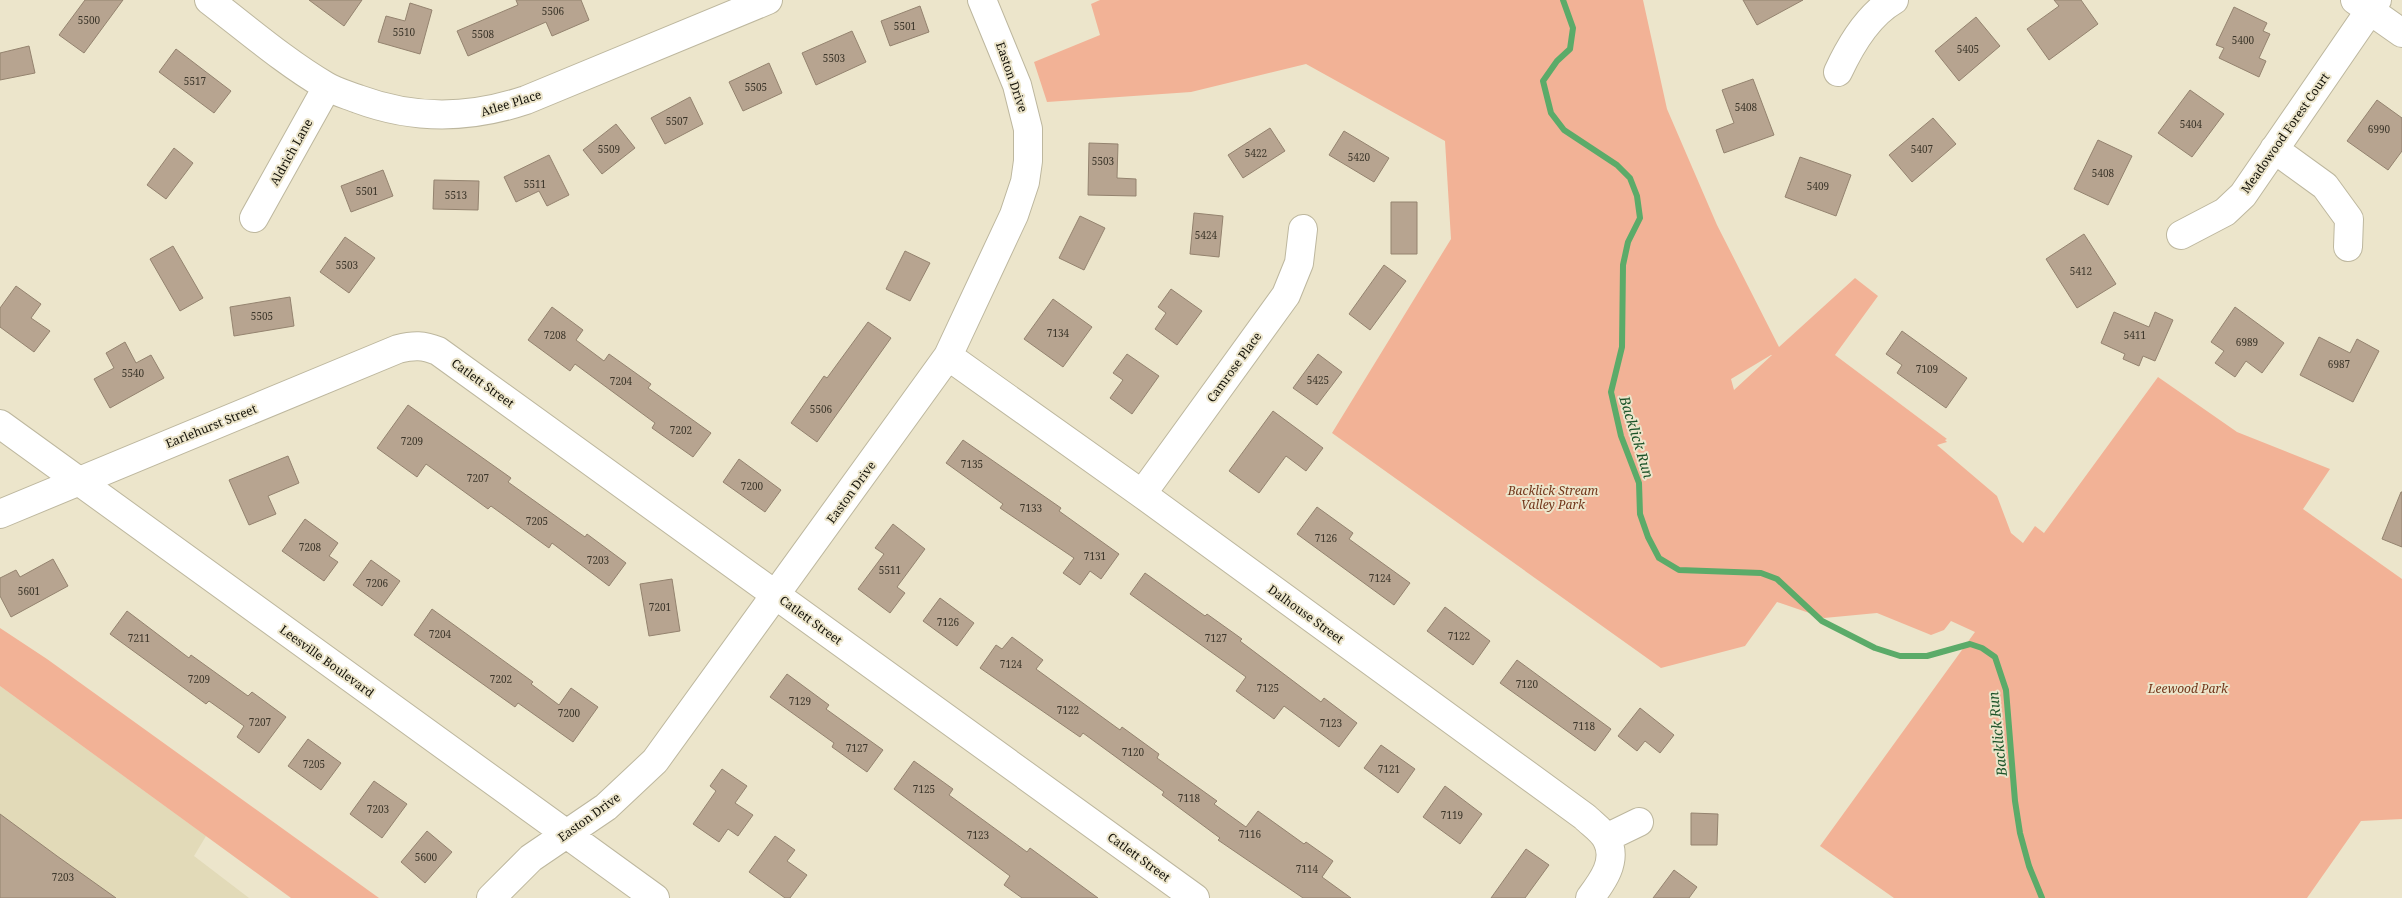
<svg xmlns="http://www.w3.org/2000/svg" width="2402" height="898" viewBox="0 0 2402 898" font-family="'Noto Serif',serif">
<rect width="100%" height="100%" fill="#ece5cb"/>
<path fill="#e2dab8" d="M 0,686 L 206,836 L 194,856 L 249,898 L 0,898 Z"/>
<path fill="#f2b296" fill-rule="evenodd" d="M 1100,0 L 1643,0 L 1667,109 L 1717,225 L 1779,347 L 1855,278 L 1878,296 L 1835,355 L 1947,439 L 1945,440 L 1947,442 L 1937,445 L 1997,496 L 2011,533 L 2023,543 L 2035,526 L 2044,533 L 2158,377 L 2237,432 L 2330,469 L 2303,509 L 2402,579 L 2402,819 L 2361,821 L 2307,898 L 1894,898 L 1820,846 L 1975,632 L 1951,621 L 1944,630 L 1931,635 L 1877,613 L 1824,618 L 1777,602 L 1745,646 L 1661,668 L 1332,433 L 1451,239 L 1445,141 L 1306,64 L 1191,92 L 1047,102 L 1034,62 L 1100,35 L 1091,4 ZM 1771,355 L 1772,355 L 1734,390 L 1731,379 Z
M 0,628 L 47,659 L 379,898 L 291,898 L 0,686 Z"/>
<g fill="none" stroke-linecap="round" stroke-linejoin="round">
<path stroke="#5bab69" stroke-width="6" d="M 1563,0 L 1573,28 L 1570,49 L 1557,61 L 1543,81 L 1551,113 L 1564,130 L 1617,165 L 1630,178 L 1637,196 L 1640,218 L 1628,242 L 1623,265 L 1622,347 L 1611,392 L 1621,436 L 1639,483 L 1640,514 L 1648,537 L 1659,558 L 1679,570 L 1761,573 L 1777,579 L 1822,621 L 1875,648 L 1900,656 L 1927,656 L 1970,644 L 1982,648 L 1995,657 L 2006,690 L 2015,801 L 2020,833 L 2029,866 L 2042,898"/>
</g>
<path fill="#b7a490" stroke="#94836f" d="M 85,0 L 123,0 L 84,53 L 59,35 Z
M 309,0 L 362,0 L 344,26 Z
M 516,0 L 581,0 L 589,20 L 552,36 L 546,22 L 468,56 L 457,31 L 518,5 Z
M 1743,0 L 1803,0 L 1757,25 Z
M 2054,0 L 2081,0 L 2098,24 L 2049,60 L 2027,29 L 2059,6 Z
M 410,3 L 432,10 L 420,54 L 378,42 L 386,16 L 405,21 Z
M 920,6 L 929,32 L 890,46 L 881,21 Z
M 2234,7 L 2267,23 L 2263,31 L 2270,34 L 2259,58 L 2266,61 L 2259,77 L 2219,58 L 2224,48 L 2216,45 Z
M 1976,17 L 2000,46 L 1959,81 L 1935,51 Z
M 852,31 L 866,62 L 816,85 L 802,53 Z
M 29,46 L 35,73 L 0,80 L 0,53 Z
M 176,49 L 231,91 L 214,113 L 159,72 Z
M 769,63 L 782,93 L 743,111 L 729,82 Z
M 1753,79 L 1774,135 L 1724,153 L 1716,130 L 1734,123 L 1722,90 Z
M 2190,90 L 2224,114 L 2192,157 L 2158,133 Z
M 690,97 L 703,124 L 665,144 L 651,118 Z
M 2377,100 L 2402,118 L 2402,151 L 2388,170 L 2347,141 Z
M 1933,118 L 1956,144 L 1912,182 L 1889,155 Z
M 616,124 L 635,148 L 602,174 L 583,150 Z
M 1270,128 L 1285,151 L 1243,178 L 1228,155 Z
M 1344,131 L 1389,158 L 1374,182 L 1329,155 Z
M 2098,140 L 2132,156 L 2108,205 L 2074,189 Z
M 1089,143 L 1118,144 L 1117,178 L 1136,179 L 1136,196 L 1088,195 Z
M 174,148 L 193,163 L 166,199 L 147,185 Z
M 549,155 L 569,195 L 547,206 L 539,191 L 516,202 L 504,177 Z
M 1800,157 L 1851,175 L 1836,216 L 1785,197 Z
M 383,170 L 393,196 L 351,212 L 341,186 Z
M 434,180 L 479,181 L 478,210 L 433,209 Z
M 1391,202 L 1417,202 L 1417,254 L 1391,254 Z
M 1194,213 L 1223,216 L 1219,257 L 1190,254 Z
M 1080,216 L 1105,228 L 1084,270 L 1059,258 Z
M 2084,234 L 2116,284 L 2077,308 L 2046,259 Z
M 345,237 L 375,258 L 349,293 L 320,272 Z
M 173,246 L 203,298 L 180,311 L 150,259 Z
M 905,251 L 930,263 L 910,301 L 886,289 Z
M 1384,265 L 1406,281 L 1370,330 L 1349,314 Z
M 16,286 L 41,304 L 31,318 L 50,331 L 34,352 L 0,327 L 0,308 Z
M 1171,289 L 1202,311 L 1177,345 L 1155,329 L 1166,313 L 1158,307 Z
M 290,297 L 294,326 L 234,336 L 230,307 Z
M 1053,299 L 1092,327 L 1063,367 L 1024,339 Z
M 552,307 L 583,330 L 576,340 L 604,361 L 609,354 L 651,384 L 648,388 L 711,433 L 693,457 L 652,428 L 655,423 L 575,364 L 570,371 L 528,340 Z
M 2235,307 L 2284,343 L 2262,373 L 2246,361 L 2235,377 L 2215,363 L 2224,351 L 2211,342 Z
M 2114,312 L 2149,327 L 2155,312 L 2173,320 L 2155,361 L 2143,356 L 2139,366 L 2123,359 L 2125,354 L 2101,343 Z
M 868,322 L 891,338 L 817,442 L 791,423 L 824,376 L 827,378 Z
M 1902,331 L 1967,378 L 1946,408 L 1897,373 L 1902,365 L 1886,354 Z
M 2319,337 L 2350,353 L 2357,339 L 2379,351 L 2353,402 L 2300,375 Z
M 125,342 L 136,363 L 151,355 L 164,378 L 110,408 L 94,379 L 114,368 L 106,353 Z
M 1127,354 L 1159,376 L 1132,414 L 1110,398 L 1123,380 L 1113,373 Z
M 1318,354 L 1342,372 L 1317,405 L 1293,388 Z
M 408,405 L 511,478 L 508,482 L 585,537 L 587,534 L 626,563 L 609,586 L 552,543 L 549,548 L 491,506 L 488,509 L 426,464 L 417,477 L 377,448 Z
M 1273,411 L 1323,448 L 1306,471 L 1286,456 L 1259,493 L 1229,471 Z
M 963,440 L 1061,508 L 1059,511 L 1119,554 L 1101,579 L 1090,571 L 1080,585 L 1063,573 L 1074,558 L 1000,508 L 1003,504 L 946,463 Z
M 288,456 L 299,483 L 268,496 L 276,514 L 249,525 L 229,480 Z
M 739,459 L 781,490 L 765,512 L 723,482 Z
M 2401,492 L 2402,492 L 2402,547 L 2382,539 Z
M 1317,507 L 1353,533 L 1349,539 L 1410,583 L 1394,605 L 1297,534 Z
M 305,519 L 338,543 L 329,556 L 338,562 L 324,581 L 282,551 Z
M 893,524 L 925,549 L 897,587 L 905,593 L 890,613 L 858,589 L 884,554 L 875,548 Z
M 53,559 L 68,586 L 11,617 L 0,596 L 0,578 L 16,570 L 20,577 Z
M 371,560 L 400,581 L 382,606 L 353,585 Z
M 1145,573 L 1205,616 L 1207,614 L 1242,639 L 1240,641 L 1321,702 L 1324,698 L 1357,723 L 1339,747 L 1284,706 L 1274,719 L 1236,691 L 1246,677 L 1130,594 Z
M 672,579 L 680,631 L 649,636 L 640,584 Z
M 940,598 L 974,623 L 957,646 L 923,621 Z
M 1445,607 L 1490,641 L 1473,665 L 1427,631 Z
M 432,609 L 533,682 L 531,684 L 559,705 L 571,688 L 598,707 L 573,742 L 518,703 L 515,707 L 414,635 Z
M 127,611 L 189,658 L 191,655 L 248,696 L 252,692 L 286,717 L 259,753 L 237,737 L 244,726 L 209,701 L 206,704 L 110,634 Z
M 1012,637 L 1043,660 L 1036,669 L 1120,730 L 1122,727 L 1159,754 L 1157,758 L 1217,801 L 1214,804 L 1246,827 L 1258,811 L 1304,844 L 1306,842 L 1333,861 L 1322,877 L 1351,898 L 1303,898 L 1218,840 L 1220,838 L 1162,795 L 1164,792 L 1083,733 L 1080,737 L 980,668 L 996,645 L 1002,649 Z
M 1517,660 L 1611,729 L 1595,751 L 1500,683 Z
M 787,674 L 829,705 L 826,709 L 883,750 L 867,772 L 832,747 L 834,743 L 770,697 Z
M 1640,708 L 1674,735 L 1660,753 L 1645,741 L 1637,751 L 1618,736 Z
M 308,739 L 341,763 L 321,790 L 288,766 Z
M 1381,745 L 1415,769 L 1398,793 L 1364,768 Z
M 914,761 L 953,789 L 949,795 L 1027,852 L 1030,848 L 1098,898 L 1022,898 L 1004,885 L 1010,876 L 894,789 Z
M 722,769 L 747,786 L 735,803 L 753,815 L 738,836 L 728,829 L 719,842 L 693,824 L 716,791 L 710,786 Z
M 374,781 L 407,804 L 382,838 L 350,814 Z
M 1445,786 L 1482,814 L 1460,844 L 1423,817 Z
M 1691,813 L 1718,814 L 1717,845 L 1691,845 Z
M 0,814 L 57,856 L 116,898 L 0,898 Z
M 427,831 L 452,852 L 425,883 L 401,862 Z
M 775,836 L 795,850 L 787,861 L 807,875 L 790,898 L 785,898 L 749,872 Z
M 1526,849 L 1549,865 L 1525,898 L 1491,898 Z
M 1674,870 L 1697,887 L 1689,898 L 1653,898 Z"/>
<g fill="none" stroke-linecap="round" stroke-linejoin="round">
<defs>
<path id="minor" d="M 209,0 C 247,29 285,62 326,86 C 336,92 348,95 358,99 C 415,120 469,119 526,100 L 768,0
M 2355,0 L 2402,33
M 1838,72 C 1850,46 1868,15 1894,0
M 2274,149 L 2325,186 L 2349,219 L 2348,247
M 254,218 L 327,87
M 2181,235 L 2225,212 L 2243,195 L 2377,0
M 948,356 L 1142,494 L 1585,817 C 1592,824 1603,831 1607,840 C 1618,861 1602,882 1590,898
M 0,424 L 655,898
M 1142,494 L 1286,295 L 1299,263 L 1303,229
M 0,514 L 398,349 C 414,345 423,345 438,351 L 1195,898
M 1606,838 L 1639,822
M 491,898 L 531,858 L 606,807 L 655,761 L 948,356 L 1014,215 L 1025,182 L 1028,161 L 1028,129 L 1017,85 L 982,0"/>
</defs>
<use href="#minor" stroke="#bdb79e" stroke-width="30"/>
<use href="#minor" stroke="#fff" stroke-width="28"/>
</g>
<g text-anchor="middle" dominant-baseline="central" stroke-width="4" stroke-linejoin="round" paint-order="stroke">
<g font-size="10" fill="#3c362a">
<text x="553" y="11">5506</text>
<text x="89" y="20">5500</text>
<text x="905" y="26">5501</text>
<text x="404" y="32">5510</text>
<text x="483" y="34">5508</text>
<text x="2243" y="40">5400</text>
<text x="1968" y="49">5405</text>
<text x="834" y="58">5503</text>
<text x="195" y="81">5517</text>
<text x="756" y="87">5505</text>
<text x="1746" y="107">5408</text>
<text x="677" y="121">5507</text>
<text x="2191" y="124">5404</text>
<text x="2379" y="129">6990</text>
<text x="609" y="149">5509</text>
<text x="1922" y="149">5407</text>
<text x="1256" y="153">5422</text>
<text x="1359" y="157">5420</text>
<text x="1103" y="161">5503</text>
<text x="2103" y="173">5408</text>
<text x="535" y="184">5511</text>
<text x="1818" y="186">5409</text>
<text x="367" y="191">5501</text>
<text x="456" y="195">5513</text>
<text x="1206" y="235">5424</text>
<text x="347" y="265">5503</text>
<text x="2081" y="271">5412</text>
<text x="262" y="316">5505</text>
<text x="1058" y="333">7134</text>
<text x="555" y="335">7208</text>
<text x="2135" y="335">5411</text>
<text x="2247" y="342">6989</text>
<text x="2339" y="364">6987</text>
<text x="1927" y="369">7109</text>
<text x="133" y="373">5540</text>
<text x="1318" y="380">5425</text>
<text x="621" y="381">7204</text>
<text x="821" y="409">5506</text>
<text x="681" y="430">7202</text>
<text x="412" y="441">7209</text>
<text x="972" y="464">7135</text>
<text x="478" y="478">7207</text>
<text x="752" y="486">7200</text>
<text x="1031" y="508">7133</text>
<text x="537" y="521">7205</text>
<text x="1326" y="538">7126</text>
<text x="310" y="547">7208</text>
<text x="1095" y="556">7131</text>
<text x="598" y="560">7203</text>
<text x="890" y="570">5511</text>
<text x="1380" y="578">7124</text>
<text x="377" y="583">7206</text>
<text x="29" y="591">5601</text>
<text x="660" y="607">7201</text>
<text x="948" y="622">7126</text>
<text x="440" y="634">7204</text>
<text x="1459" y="636">7122</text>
<text x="139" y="638">7211</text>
<text x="1216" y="638">7127</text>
<text x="1011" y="664">7124</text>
<text x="199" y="679">7209</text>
<text x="501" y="679">7202</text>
<text x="1527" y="684">7120</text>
<text x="1268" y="688">7125</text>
<text x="800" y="701">7129</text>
<text x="1068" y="710">7122</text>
<text x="569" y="713">7200</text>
<text x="260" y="722">7207</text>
<text x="1331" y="723">7123</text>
<text x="1584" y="726">7118</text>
<text x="857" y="748">7127</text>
<text x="1133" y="752">7120</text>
<text x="314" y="764">7205</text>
<text x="1389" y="769">7121</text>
<text x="924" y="789">7125</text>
<text x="1189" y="798">7118</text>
<text x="378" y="809">7203</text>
<text x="1452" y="815">7119</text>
<text x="1250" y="834">7116</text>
<text x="978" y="835">7123</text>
<text x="426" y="857">5600</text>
<text x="1307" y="869">7114</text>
<text x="63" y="877">7203</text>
</g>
<g font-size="12" fill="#131108" stroke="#ece5cb">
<text transform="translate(1012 77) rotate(71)">Easton Drive</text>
<text transform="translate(511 103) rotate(-17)">Atlee Place</text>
<text transform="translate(2285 133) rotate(-55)">Meadowood Forest Court</text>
<text transform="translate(291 152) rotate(-61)">Aldrich Lane</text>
<text transform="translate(1234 367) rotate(-54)">Camrose Place</text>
<text transform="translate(483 383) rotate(36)">Catlett Street</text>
<text transform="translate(211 426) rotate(-22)">Earlehurst Street</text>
<text transform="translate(851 492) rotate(-54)">Easton Drive</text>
<text transform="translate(1306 614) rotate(36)">Dalhouse Street</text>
<text transform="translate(811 620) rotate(36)">Catlett Street</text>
<text transform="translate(327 661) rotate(36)">Leesville Boulevard</text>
<text transform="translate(589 817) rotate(-36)">Easton Drive</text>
<text transform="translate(1139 857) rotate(36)">Catlett Street</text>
</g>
<g font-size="12" font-style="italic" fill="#72371b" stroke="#ece5cb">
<text x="1553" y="490">Backlick Stream<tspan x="1553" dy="14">Valley Park</tspan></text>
<text x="2188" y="688">Leewood Park</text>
</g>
<g font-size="14" font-style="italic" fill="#1c5429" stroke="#ece5cb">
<text transform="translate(1637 437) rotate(73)">Backlick Run</text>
<text transform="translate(1997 734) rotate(-96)">Backlick Run</text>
</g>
</g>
</svg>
